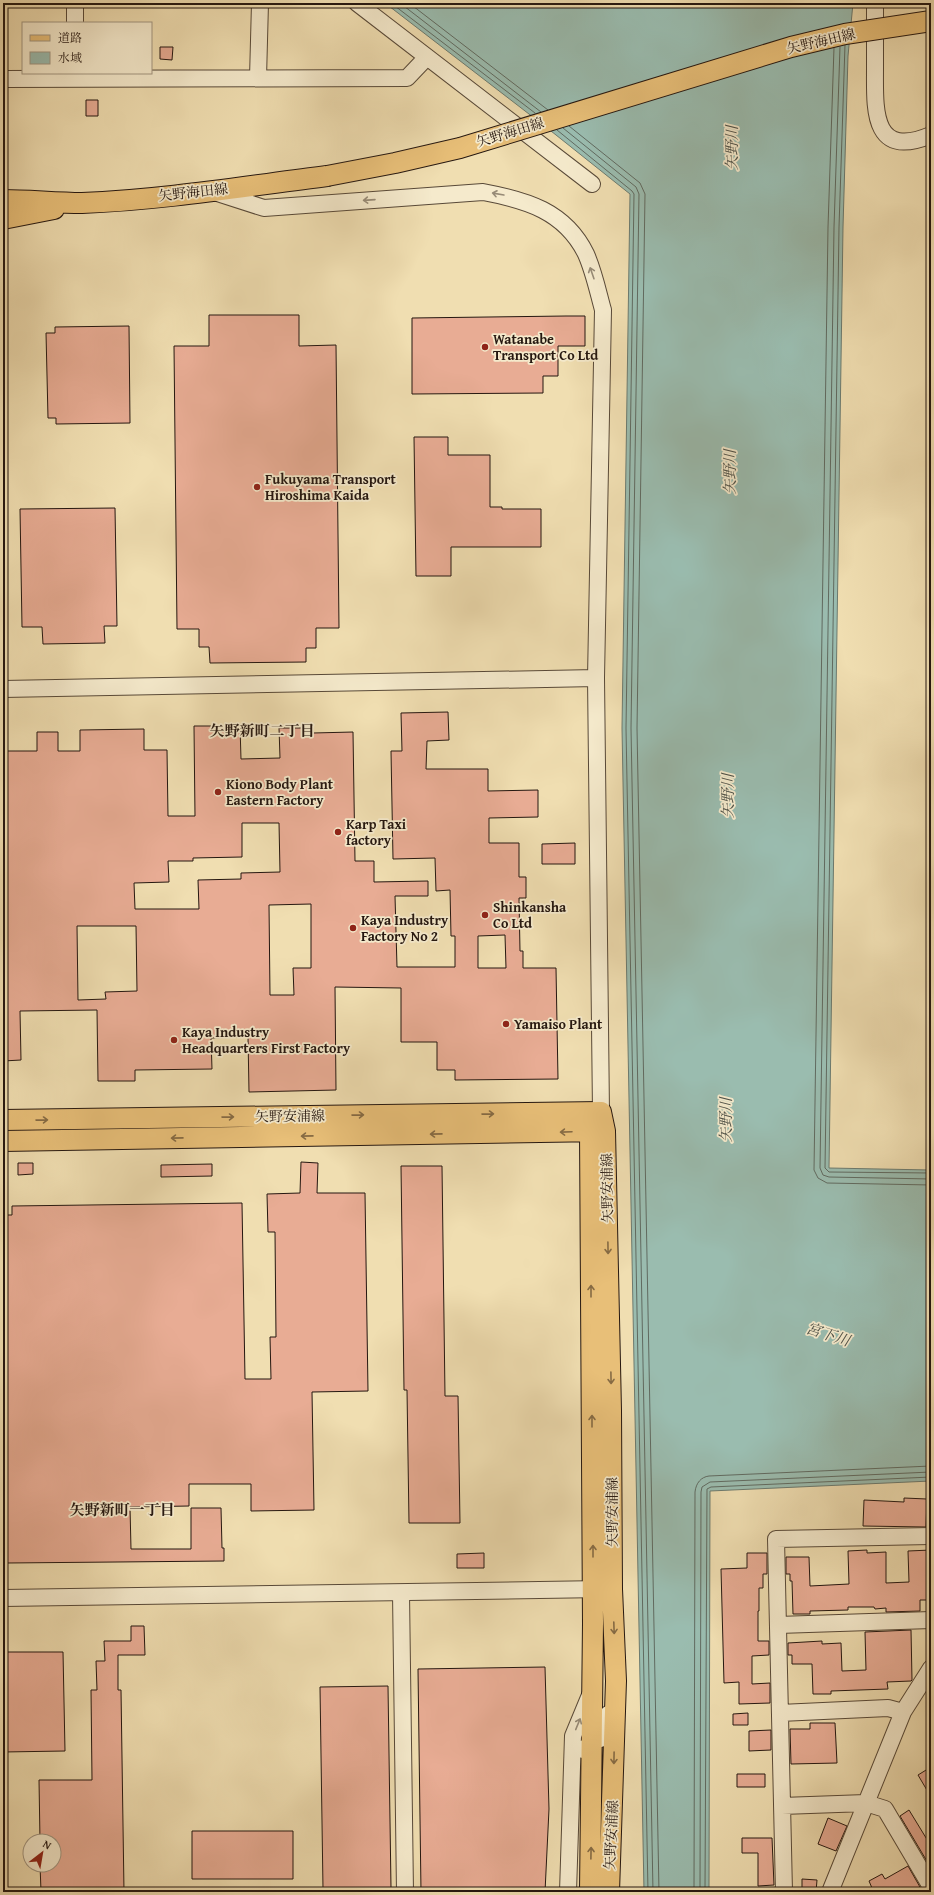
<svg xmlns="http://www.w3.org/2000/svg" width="934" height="1895" viewBox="0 0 934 1895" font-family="'Gentium Book Plus','Noto Serif JP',serif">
<rect width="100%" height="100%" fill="#f0deb1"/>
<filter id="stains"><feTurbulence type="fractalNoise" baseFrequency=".005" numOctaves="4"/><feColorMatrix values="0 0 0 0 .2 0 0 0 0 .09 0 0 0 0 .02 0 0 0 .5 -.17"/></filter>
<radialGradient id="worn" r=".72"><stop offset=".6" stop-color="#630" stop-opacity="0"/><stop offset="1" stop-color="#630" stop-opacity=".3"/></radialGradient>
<path fill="#9abcaf" stroke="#6b7a6f" d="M 385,3 L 853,3 L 848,56 L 843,227 L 829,1168 L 931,1170 L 931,1481 L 710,1491 L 709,1892 L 644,1892 L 622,728 L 630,194 L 551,131 Z"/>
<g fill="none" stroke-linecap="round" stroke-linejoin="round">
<path stroke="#606a60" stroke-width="1" d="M 391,3 L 535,113
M 400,3 L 541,112
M 409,3 L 548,110
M 845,45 L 839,227 L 825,1168 L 829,1172 L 931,1173
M 840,47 L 834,227 L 820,1168 L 823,1175 L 829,1177 L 931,1179
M 834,48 L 828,227 L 814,1170 L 818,1178 L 827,1183 L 931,1185
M 569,126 L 640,183 L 645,194 L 637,728 L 659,1892
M 563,128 L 636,187 L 639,194 L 631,728 L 653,1892
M 557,130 L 632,191 L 634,194 L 626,728 L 648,1892
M 694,1892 L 695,1492 C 696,1483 701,1477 709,1476 L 931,1466
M 700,1892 L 701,1492 L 702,1487 L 710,1482 L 931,1472
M 705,1892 L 707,1489 L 711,1487 L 931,1477"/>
</g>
<path fill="#e8ac94" stroke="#251710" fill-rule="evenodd" d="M 160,47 L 173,47 L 172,60 L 160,59 Z
M 86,100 L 98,100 L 98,116 L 86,116 Z
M 209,315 L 299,315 L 299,346 L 336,345 L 339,628 L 316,628 L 316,648 L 306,648 L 306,662 L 210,663 L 209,647 L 199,647 L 199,629 L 177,629 L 174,346 L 209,346 Z
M 566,316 L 585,316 L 585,346 L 558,346 L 558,376 L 543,376 L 543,393 L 412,394 L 412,318 Z
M 129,326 L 130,423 L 56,424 L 56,418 L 48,418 L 46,333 L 55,333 L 55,327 Z
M 414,437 L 448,437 L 448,455 L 490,455 L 490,507 L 502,507 L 502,509 L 541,509 L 541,547 L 451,547 L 451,576 L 416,576 Z
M 115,508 L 117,626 L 104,626 L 105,643 L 43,644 L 42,627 L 22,627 L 20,509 Z
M 448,712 L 449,740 L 427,741 L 426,769 L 488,769 L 488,791 L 538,790 L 538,817 L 489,818 L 489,843 L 519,843 L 519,877 L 526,877 L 526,898 L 519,898 L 520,951 L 523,951 L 523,968 L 556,968 L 558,1079 L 455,1080 L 455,1070 L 437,1070 L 437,1042 L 401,1042 L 401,988 L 335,987 L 336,1090 L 249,1092 L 248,1037 L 211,1038 L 212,1069 L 135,1070 L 135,1081 L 98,1081 L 97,1010 L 20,1011 L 21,1060 L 3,1061 L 3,751 L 37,751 L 37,732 L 58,732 L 58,751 L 80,751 L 80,730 L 144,729 L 144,750 L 167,750 L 168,816 L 195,816 L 194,726 L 240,726 L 241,759 L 280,758 L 279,728 L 313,728 L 313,733 L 353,732 L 355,861 L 374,861 L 374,882 L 428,881 L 428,896 L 395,896 L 397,967 L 455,967 L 455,936 L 451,936 L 450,890 L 436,891 L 435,858 L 393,859 L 391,751 L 402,751 L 401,713 ZM 242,823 L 279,823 L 280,872 L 241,873 L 241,879 L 198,880 L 199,909 L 135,909 L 134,883 L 169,882 L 168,861 L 193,861 L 193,858 L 242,857 ZM 311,904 L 311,968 L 293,968 L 294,995 L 270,995 L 269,905 ZM 77,926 L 136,926 L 137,991 L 105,992 L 106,999 L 78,1000 ZM 505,935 L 506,968 L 478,968 L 478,936 Z
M 575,843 L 575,864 L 542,864 L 542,844 Z
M 301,1162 L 318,1163 L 317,1193 L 365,1193 L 368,1391 L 312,1392 L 314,1510 L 251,1511 L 251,1484 L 189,1484 L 189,1506 L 130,1507 L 131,1549 L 191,1549 L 191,1508 L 221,1508 L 222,1548 L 224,1548 L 224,1561 L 7,1563 L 6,1531 L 3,1531 L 3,1215 L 12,1215 L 12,1206 L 242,1203 L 245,1379 L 271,1379 L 270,1337 L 276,1337 L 275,1232 L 268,1232 L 267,1194 L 300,1193 Z
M 18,1163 L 33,1163 L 33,1174 L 18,1175 Z
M 212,1164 L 212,1176 L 161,1177 L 161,1165 Z
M 401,1166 L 442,1166 L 445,1396 L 458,1396 L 460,1523 L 409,1523 L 407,1390 L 404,1390 Z
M 904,1498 L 927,1499 L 926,1527 L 863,1526 L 864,1500 L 904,1502 Z
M 867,1550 L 867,1553 L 886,1552 L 886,1583 L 909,1582 L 908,1551 L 931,1550 L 931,1600 L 920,1600 L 920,1611 L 886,1612 L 886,1608 L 875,1609 L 874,1607 L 848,1607 L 848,1610 L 810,1611 L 810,1614 L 793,1614 L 792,1581 L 790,1581 L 790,1574 L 786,1574 L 786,1557 L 809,1557 L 810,1586 L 849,1584 L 848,1551 Z
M 484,1553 L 484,1568 L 457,1568 L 457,1554 Z
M 747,1553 L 767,1553 L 767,1574 L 763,1574 L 763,1588 L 759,1588 L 759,1611 L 758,1611 L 758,1641 L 769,1641 L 769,1655 L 752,1656 L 752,1684 L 770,1683 L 770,1703 L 739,1704 L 739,1682 L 724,1683 L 721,1569 L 747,1568 Z
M 131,1626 L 144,1626 L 145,1655 L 118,1655 L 118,1690 L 121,1690 L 124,1892 L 41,1891 L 40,1865 L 54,1865 L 54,1841 L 40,1841 L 39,1780 L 92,1780 L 91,1690 L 97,1690 L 96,1661 L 105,1661 L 104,1641 L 131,1641 Z
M 911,1630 L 912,1680 L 911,1681 L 887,1682 L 888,1689 L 831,1691 L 831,1694 L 813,1694 L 812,1664 L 792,1664 L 792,1655 L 788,1655 L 788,1643 L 822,1641 L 822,1644 L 841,1643 L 842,1671 L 866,1670 L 865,1632 Z
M 3,1652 L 63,1652 L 65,1751 L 3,1752 Z
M 545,1667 L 549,1809 L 545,1892 L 421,1892 L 418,1669 Z
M 388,1686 L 391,1888 L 323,1889 L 320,1687 Z
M 748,1713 L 748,1725 L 733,1725 L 733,1714 Z
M 810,1723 L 835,1723 L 837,1763 L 791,1764 L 790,1729 L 810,1729 Z
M 771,1730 L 771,1750 L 749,1751 L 749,1731 Z
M 931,1767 L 931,1797 L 918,1775 Z
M 737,1774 L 765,1774 L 765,1787 L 737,1787 Z
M 909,1810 L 931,1846 L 931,1868 L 900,1816 Z
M 828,1818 L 847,1826 L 836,1851 L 818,1844 Z
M 192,1831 L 293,1831 L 293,1879 L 192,1879 Z
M 742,1838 L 772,1838 L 774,1885 L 758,1886 L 758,1853 L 742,1853 Z
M 908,1866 L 920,1887 L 912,1892 L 865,1892 L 872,1888 L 869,1881 L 882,1874 L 885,1879 Z
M 802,1879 L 817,1880 L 816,1892 L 802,1892 Z"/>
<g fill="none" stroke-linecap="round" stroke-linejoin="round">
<defs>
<path id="minor" d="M 357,3 L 592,184
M 875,3 C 875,25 875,46 875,68 C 875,108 871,160 931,135
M 75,23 L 75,3
M 258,78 L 260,3
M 3,79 L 407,78 L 427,57
M 214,192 L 264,208 L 483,192 C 526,200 565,211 586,254 C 594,272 598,292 603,310 L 596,678 L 601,1112
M 3,689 L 596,678
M 401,1593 L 405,1892
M 3,1598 L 603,1589
M 778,1625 L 931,1620
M 780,1713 L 888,1708 L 903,1712
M 583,1750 L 592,1742 L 603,1738 L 607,1727 L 608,1714
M 782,1806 L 866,1803 L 885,1809 L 931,1887
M 568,1892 L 573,1736 L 590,1695
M 784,1892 L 776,1539 L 931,1536
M 830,1892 L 903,1712 L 931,1668"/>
<path id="major" d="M 3,200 C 29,200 56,203 82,203 C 162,200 247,186 327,176
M 3,219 L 54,209
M 601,1112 L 605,1131 L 611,1411 L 612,1589 L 616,1681 L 609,1892
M 3,1120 L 601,1112
M 3,1141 L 603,1131
M 590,1892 L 593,1623 L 590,1131 L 601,1112"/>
</defs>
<use href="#minor" stroke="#584938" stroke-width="18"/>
<use href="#major" stroke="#251710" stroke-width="22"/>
<use href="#minor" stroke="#f5eacc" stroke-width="16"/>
<use href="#major" stroke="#e8bf78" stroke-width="20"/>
<defs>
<path id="major-bridge" d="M 327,176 L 395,163 L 460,148 L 791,47 L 845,34 L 931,21"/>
</defs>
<use href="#major-bridge" stroke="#251710" stroke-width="22" stroke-linecap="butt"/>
<use href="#major-bridge" stroke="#e8bf78" stroke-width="20"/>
</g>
<defs><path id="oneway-shaft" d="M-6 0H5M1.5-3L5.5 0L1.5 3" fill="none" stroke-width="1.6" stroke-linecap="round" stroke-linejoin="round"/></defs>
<g stroke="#978b77">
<use href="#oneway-shaft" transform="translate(498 194) rotate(-170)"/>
<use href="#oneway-shaft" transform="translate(369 200) rotate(176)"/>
<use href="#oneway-shaft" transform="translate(592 273) rotate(-109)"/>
<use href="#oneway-shaft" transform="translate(578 1724) rotate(-68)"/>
</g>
<g stroke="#866b44">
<use href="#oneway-shaft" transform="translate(488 1114) rotate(-1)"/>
<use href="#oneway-shaft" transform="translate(358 1115) rotate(-1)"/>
<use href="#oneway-shaft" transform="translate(228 1117) rotate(-1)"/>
<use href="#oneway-shaft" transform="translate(42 1120) rotate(-1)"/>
<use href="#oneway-shaft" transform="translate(566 1132) rotate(178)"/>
<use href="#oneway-shaft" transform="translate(436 1134) rotate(179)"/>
<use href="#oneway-shaft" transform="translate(307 1136) rotate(179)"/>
<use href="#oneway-shaft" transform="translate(177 1138) rotate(179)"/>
<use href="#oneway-shaft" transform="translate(608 1248) rotate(89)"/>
<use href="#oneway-shaft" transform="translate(591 1291) rotate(-90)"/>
<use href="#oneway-shaft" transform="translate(611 1378) rotate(89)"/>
<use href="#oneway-shaft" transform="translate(592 1421) rotate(-90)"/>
<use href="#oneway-shaft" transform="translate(593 1551) rotate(-90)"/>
<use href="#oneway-shaft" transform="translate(614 1628) rotate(88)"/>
<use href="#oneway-shaft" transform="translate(614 1758) rotate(91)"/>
<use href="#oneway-shaft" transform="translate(591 1853) rotate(-89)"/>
</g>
<g fill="#8f2418" stroke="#f5eacc" stroke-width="1.5">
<circle cx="485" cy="347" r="4"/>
<circle cx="257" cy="487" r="4"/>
<circle cx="218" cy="792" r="4"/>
<circle cx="338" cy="832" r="4"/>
<circle cx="485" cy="915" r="4"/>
<circle cx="353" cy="928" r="4"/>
<circle cx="506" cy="1024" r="4"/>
<circle cx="174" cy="1040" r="4"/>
</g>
<g text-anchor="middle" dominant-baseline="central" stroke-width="3.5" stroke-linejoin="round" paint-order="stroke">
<g font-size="14" fill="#251710" stroke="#f5eacc">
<text transform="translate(821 41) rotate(-13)">矢野海田線</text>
<text transform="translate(510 132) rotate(-17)">矢野海田線</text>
<text transform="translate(193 192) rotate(-6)">矢野海田線</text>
<text transform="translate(290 1116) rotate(-1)">矢野安浦線</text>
<text transform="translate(607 1188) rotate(-91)">矢野安浦線</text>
<text transform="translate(612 1512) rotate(-90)">矢野安浦線</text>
<text transform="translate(611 1835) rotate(-87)">矢野安浦線</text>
</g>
<g font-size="14" font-weight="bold" fill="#251710" stroke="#f5eacc" text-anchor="start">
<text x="493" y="339">Watanabe<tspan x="493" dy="16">Transport Co Ltd</tspan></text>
<text x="265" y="479">Fukuyama Transport<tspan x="265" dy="16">Hiroshima Kaida</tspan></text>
<text x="226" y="784">Kiono Body Plant<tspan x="226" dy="16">Eastern Factory</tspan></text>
<text x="346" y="824">Karp Taxi<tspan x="346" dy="16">factory</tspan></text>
<text x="493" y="907">Shinkansha<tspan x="493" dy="16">Co Ltd</tspan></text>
<text x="361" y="920">Kaya Industry<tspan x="361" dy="16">Factory No 2</tspan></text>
<text x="514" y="1024">Yamaiso Plant</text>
<text x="182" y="1032">Kaya Industry<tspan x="182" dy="16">Headquarters First Factory</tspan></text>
</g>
<g font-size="15" font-style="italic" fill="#4e5148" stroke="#f5eacc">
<text transform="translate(731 148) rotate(-90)">矢野川</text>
<text transform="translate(729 472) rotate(-90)">矢野川</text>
<text transform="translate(727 796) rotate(-90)">矢野川</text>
<text transform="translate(725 1120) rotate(-90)">矢野川</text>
<text transform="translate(828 1334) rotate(18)">宮下川</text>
</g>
<g font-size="15" font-weight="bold" fill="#251710" stroke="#f5eacc">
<text x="262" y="730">矢野新町二丁目</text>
<text x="122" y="1509">矢野新町一丁目</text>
</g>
</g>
<rect width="934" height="1895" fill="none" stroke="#f0deb1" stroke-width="16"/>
<rect x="4" y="4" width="926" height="1887" fill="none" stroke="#251710" stroke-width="2"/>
<rect x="8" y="8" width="918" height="1879" fill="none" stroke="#251710"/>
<rect x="22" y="22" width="130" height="52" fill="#f5eacc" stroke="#a29681"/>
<rect x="30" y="35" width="20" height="6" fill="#e8bf78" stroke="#a29681"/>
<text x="58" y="42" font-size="12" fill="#251710">道路</text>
<rect x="30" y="52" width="20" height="12" fill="#9abcaf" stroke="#a29681"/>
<text x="58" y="62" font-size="12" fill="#251710">水域</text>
<g transform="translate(42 1853) rotate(31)"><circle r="19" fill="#f5eacc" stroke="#a29681"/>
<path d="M0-3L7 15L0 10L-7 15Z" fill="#8f2418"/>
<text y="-6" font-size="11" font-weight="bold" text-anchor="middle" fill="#251710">N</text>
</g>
<rect width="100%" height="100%" filter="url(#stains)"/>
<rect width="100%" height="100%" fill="url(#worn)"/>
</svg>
